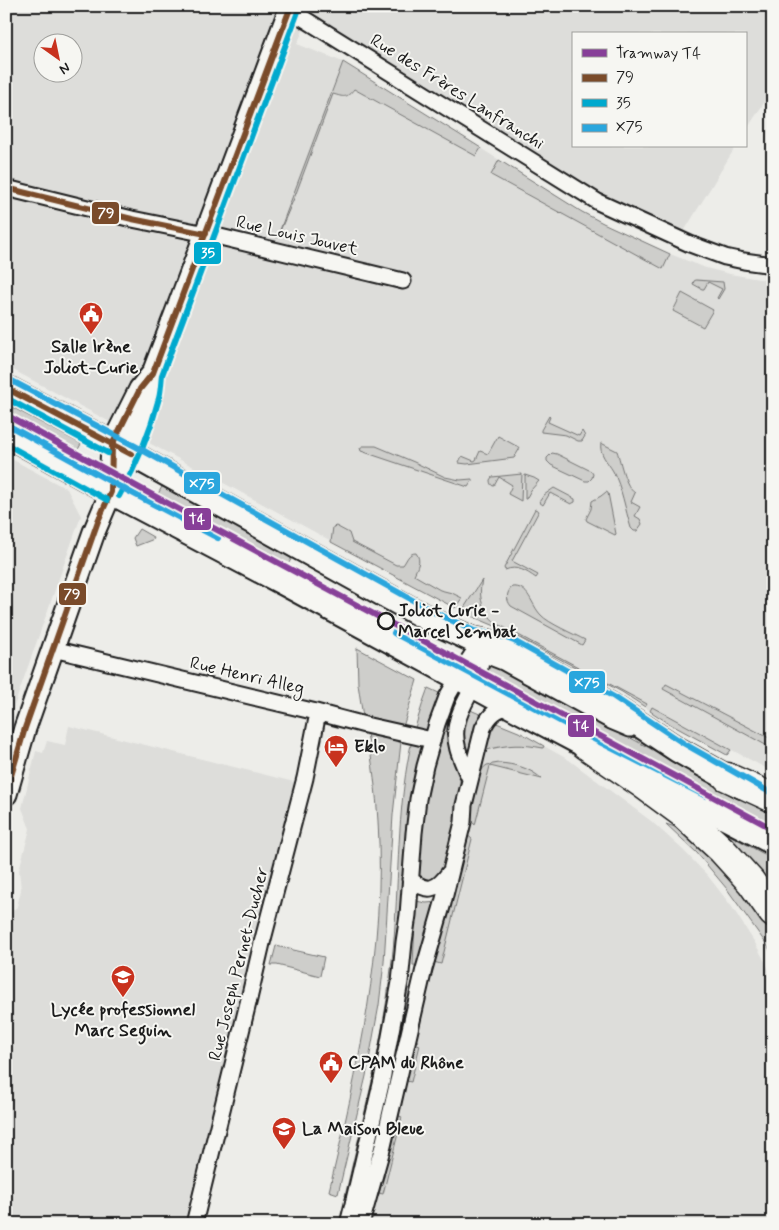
<svg xmlns="http://www.w3.org/2000/svg" width="779" height="1230" viewBox="0 0 779 1230" font-family="Mynerve,sans-serif">
<rect width="100%" height="100%" fill="#edede9"/>
<filter id="ink" filterUnits="userSpaceOnUse"><feTurbulence type="fractalNoise" baseFrequency=".02" numOctaves="2"/><feDisplacementMap in="SourceGraphic" scale="10" xChannelSelector="R" yChannelSelector="G"/><feConvolveMatrix kernelMatrix="1 2 1 2 8 2 1 2 1" color-interpolation-filters="sRGB"/></filter>
<g filter="url(#ink)">
<path fill="#ddddda" fill-rule="evenodd" d="M 6,6 L 773,6 L 773,89 L 745,132 L 745,34 L 573,34 L 573,146 L 736,146 L 683,233 L 611,200 L 592,190 L 311,13 L 297,44 L 343,62 L 582,212 L 603,223 L 670,254 L 706,268 L 730,274 L 759,279 L 773,280 L 773,772 L 732,750 L 727,755 L 670,724 L 622,692 L 507,631 L 471,616 L 6,366 ZM 42,42 L 72,42 L 72,72 L 42,72 Z
M 6,456 L 67,489 L 81,516 L 6,729 Z
M 69,726 L 294,782 L 184,1224 L 6,1224 L 6,916 L 17,907 L 21,890 L 19,870 L 30,829 L 22,808 L 36,751 L 43,753 L 47,741 L 65,745 Z
M 488,737 L 544,746 L 569,760 L 651,821 L 683,850 L 708,876 L 732,907 L 755,943 L 773,977 L 773,1224 L 366,1224 Z"/>
<path fill="#cececb" stroke="#757574" d="M 343,62 L 481,148 L 476,156 L 354,89 C 346,99 344,97 333,94 L 295,196 L 277,238 Z
M 499,160 L 582,212 L 603,223 L 670,254 L 663,269 L 491,175 Z
M 696,280 L 723,282 L 724,289 L 718,299 L 717,298 L 722,289 L 708,282 L 704,289 L 702,289 L 693,284 L 694,281 Z
M 682,293 L 713,310 L 703,327 L 673,311 Z
M 6,404 L 81,444 L 75,455 L 6,418 Z
M 549,416 L 550,417 L 548,422 L 579,436 L 582,431 L 585,436 L 582,441 L 578,441 L 566,435 L 541,432 L 541,430 Z
M 498,436 L 520,448 L 514,458 L 467,464 L 459,463 L 459,462 L 462,456 L 474,461 L 476,460 L 480,451 L 488,454 Z
M 601,443 L 617,451 C 621,463 625,487 635,493 L 631,502 L 640,507 L 635,516 L 640,519 L 642,524 L 637,531 L 634,531 L 631,528 C 625,509 622,488 613,471 C 607,461 599,454 601,443 Z
M 363,446 L 376,446 L 414,462 L 445,477 L 460,480 L 472,479 L 472,481 L 468,487 L 361,451 L 360,448 Z
M 552,453 L 557,454 L 591,471 L 593,474 L 592,478 L 589,481 L 585,481 L 551,465 L 547,461 L 547,458 Z
M 522,474 L 521,501 L 508,494 L 512,485 L 499,477 L 494,486 C 491,486 490,483 490,480 L 492,477 Z
M 525,475 L 534,478 L 539,481 L 531,490 L 526,499 L 525,499 Z
M 164,483 L 293,556 L 283,573 L 152,505 Z
M 554,488 L 575,499 L 575,502 L 571,504 L 550,493 L 543,505 L 539,502 L 544,495 Z
M 606,492 L 608,493 L 616,534 L 615,535 L 587,521 L 586,519 L 591,509 L 592,501 L 601,496 Z
M 535,509 L 539,511 L 512,561 L 538,575 L 536,578 C 526,571 517,565 505,570 L 504,568 Z
M 336,526 L 349,533 L 352,542 L 396,565 L 403,565 C 407,560 408,553 416,553 C 422,561 417,567 414,575 L 440,590 L 452,593 L 462,598 L 455,608 L 331,542 L 333,527 Z
M 139,529 L 153,537 L 154,539 L 136,546 L 133,538 Z
M 482,580 C 478,597 482,611 496,623 L 647,704 L 645,707 L 622,692 L 507,631 L 471,616 L 462,611 Z
M 512,587 C 529,585 531,605 541,615 C 548,623 574,634 585,640 L 582,645 L 511,606 C 506,600 506,593 512,587 Z
M 357,648 L 417,680 L 403,727 L 363,717 L 358,684 Z
M 492,664 L 494,664 L 773,815 L 773,835 L 682,786 L 592,741 L 482,680 L 490,666 Z
M 666,684 L 773,740 L 773,749 L 663,689 Z
M 428,688 L 441,694 L 427,732 L 414,731 L 424,699 Z
M 453,701 L 459,704 L 460,784 L 459,795 L 454,817 L 458,825 L 448,863 L 431,884 L 418,876 L 424,808 L 440,737 Z
M 652,707 L 731,750 L 727,755 L 670,724 L 650,711 Z
M 468,709 L 482,715 L 478,722 L 468,758 L 463,755 L 461,734 Z
M 494,722 L 521,733 L 544,746 L 543,748 C 522,744 508,744 487,750 L 485,749 L 489,731 Z
M 367,734 L 401,742 L 393,815 L 384,962 L 379,1005 L 366,1076 L 338,1194 L 329,1191 C 358,1069 386,947 378,821 C 376,792 373,763 367,734 Z
M 412,740 L 422,743 L 423,746 L 409,811 L 407,830 L 401,929 L 379,1077 L 373,1076 C 383,1026 392,976 395,925 C 399,863 398,801 412,740 Z
M 499,763 C 515,764 530,768 542,779 L 490,766 L 475,825 L 468,817 C 472,804 475,772 487,765 C 491,764 495,764 499,763 Z
M 702,820 L 773,859 L 773,900 Z
M 666,824 L 675,827 L 684,828 L 756,907 L 773,931 L 773,956 L 767,945 L 727,889 L 697,853 Z
M 466,834 L 472,839 L 441,964 L 430,961 Z
M 416,901 L 426,903 L 438,902 L 421,966 L 413,965 Z
M 276,946 L 324,957 L 320,976 L 277,965 L 271,965 Z
M 406,985 L 408,988 L 414,991 L 394,1079 L 386,1077 Z
M 411,1039 L 418,1041 L 417,1044 L 420,1045 L 411,1082 L 402,1080 Z
M 372,1081 L 378,1082 L 351,1197 L 345,1196 Z
M 394,1114 L 402,1117 L 383,1194 L 379,1193 L 385,1174 L 379,1173 Z"/>
<g fill="none" stroke-linecap="round" stroke-linejoin="round">
<defs>
<path id="street" d="M 290,10 L 598,202 L 690,244 L 725,257 L 744,261 L 773,265
M 6,188 L 132,219 L 216,236 L 403,281
M 53,649 L 312,711 L 365,725 L 432,740
M 470,779 C 462,761 452,743 457,723 C 461,699 491,672 477,646
M 410,879 C 427,893 436,891 449,873
M 194,1224 L 249,999 L 262,943 L 305,778 L 318,713
M 348,1224 L 353,1204 L 382,1080 L 400,982 L 404,942 L 408,915 L 414,833 L 418,799 L 425,766 L 437,724 L 447,697 L 466,664 L 472,655 L 480,653 L 503,662 L 611,721 L 630,729
M 361,1224 L 383,1146 L 424,969 L 443,903 L 463,822 L 464,805 L 483,728 C 490,714 496,709 511,706"/>
<path id="secondary" d="M 111,492 L 111,465 L 112,445 L 140,389 L 153,373 L 174,318 L 291,6
M 6,794 L 25,728 L 94,532 L 111,492 L 123,471 L 137,439 L 151,395 L 152,383"/>
<path id="primary" d="M 6,388 L 131,454 L 430,620 L 471,639 L 502,645 L 510,649 L 610,705 L 678,750 L 742,786
M 6,434 L 111,492 L 286,584 L 511,706 L 602,754
M 646,776 L 773,842"/>
<path id="highway" d="M 586,745 L 644,785 L 682,813 L 722,850 L 751,882 L 773,913
M 727,777 L 773,798"/>
</defs>
<use href="#street" stroke="#1c1c1c" stroke-width="19"/>
<use href="#secondary" stroke="#1c1c1c" stroke-width="25"/>
<use href="#primary" stroke="#1c1c1c" stroke-width="28"/>
<use href="#highway" stroke="#1c1c1c" stroke-width="31"/>
<use href="#street" stroke="#f6f6f2" stroke-width="15"/>
<use href="#secondary" stroke="#f6f6f2" stroke-width="21"/>
<use href="#primary" stroke="#f6f6f2" stroke-width="24"/>
<use href="#highway" stroke="#f6f6f2" stroke-width="28"/>
<defs>
<path id="bus-1" d="M 6,188 L 132,219 L 206,234
M 6,388 L 131,454
M 6,793 L 25,728 L 98,521 L 111,492 L 112,445 L 140,389 L 153,373 L 291,6"/>
<path id="bus-2" d="M 6,398 L 108,453
M 6,444 L 107,500
M 119,496 C 136,466 150,433 159,398 C 161,391 161,383 162,375 L 299,9"/>
<path id="bus-3" d="M 10,380 L 135,446 L 434,612 L 474,631 L 504,637 L 514,641 L 614,697 L 683,743 L 773,794
M 10,426 L 115,484 L 218,538
M 394,633 L 590,737 L 706,796"/>
</defs>
<use href="#bus-1" stroke="#f6f6f2" stroke-width="10"/>
<use href="#bus-2" stroke="#f6f6f2" stroke-width="10"/>
<use href="#bus-3" stroke="#f6f6f2" stroke-width="10"/>
<use href="#bus-1" stroke="#7a4b2a" stroke-width="6"/>
<use href="#bus-2" stroke="#00a9ce" stroke-width="6"/>
<use href="#bus-3" stroke="#2aa6dd" stroke-width="6"/>
<defs>
<path id="tram-1" d="M 6,415 L 156,497 L 773,829"/>
</defs>
<use href="#tram-1" stroke="#f6f6f2" stroke-width="10"/>
<use href="#tram-1" stroke="#873f98" stroke-width="6"/>
</g>
</g>
<defs>
<symbol id="civic-pin" viewBox="-11 -11 22 30"><path d="M0 17L-7.5 6A9.5 9.5 0 1 1 7.5 6Z" fill="#c8321e" stroke="#f6f6f2"/><path d="M-.6-6.5H3V-4.5H.6V-3L4-1V1h2V6H-6V1h2V-1L-.6-3ZM-1.2 2.5V6h2.4V2.5Z" fill="#fff"/></symbol>
<symbol id="hotel-pin" viewBox="-11 -11 22 30"><path d="M0 17L-7.5 6A9.5 9.5 0 1 1 7.5 6Z" fill="#c8321e" stroke="#f6f6f2"/><path d="M-6-4.5h1.5V1H6V5H4.5V3h-9V5H-6ZM-4 0a1.8 1.8 0 1 1 3.6 0ZM.5 0V-2.5h3Q6-2.5 6 0Z" fill="#fff"/></symbol>
<symbol id="school-pin" viewBox="-11 -11 22 30"><path d="M0 17L-7.5 6A9.5 9.5 0 1 1 7.5 6Z" fill="#c8321e" stroke="#f6f6f2"/><path d="M0-5L7-2L0 1L-7-2ZM-4 1L0 2.5L4 1V4Q0 6-4 4Z" fill="#fff"/></symbol>
</defs>
<g fill-rule="evenodd">
<use href="#civic-pin" x="77" y="300" width="28" height="38"/>
<use href="#hotel-pin" x="322" y="733" width="28" height="38"/>
<use href="#school-pin" x="109" y="963" width="28" height="38"/>
<use href="#civic-pin" x="317" y="1049" width="28" height="38"/>
<use href="#school-pin" x="270" y="1115" width="28" height="38"/>
</g>
<circle fill="#f6f6f2" stroke="#1c1c1c" stroke-width="2.5" cx="386" cy="621" r="8"/>
<g text-anchor="middle" dominant-baseline="central" stroke-width="4" stroke-linejoin="round" paint-order="stroke">
<g font-size="18" fill="#1c1c1c" stroke="#f6f6f2">
<text transform="translate(457 92) rotate(32)">Rue des Frères Lanfranchi</text>
<text transform="translate(297 236) rotate(13)">Rue Louis Jouvet</text>
<text transform="translate(247 676) rotate(13)">Rue Henri Alleg</text>
<text transform="translate(239 964) rotate(-76)">Rue Joseph Pernet-Ducher</text>
</g>
<g font-size="18" font-weight="bold" fill="#1c1c1c" stroke="#f6f6f2" text-anchor="start">
<text x="91" y="347" text-anchor="middle">Salle Irène<tspan x="91" dy="21">Joliot-Curie</tspan></text>
<text x="354" y="747">Eklo</text>
<text x="123" y="1010" text-anchor="middle">Lycée professionnel<tspan x="123" dy="21">Marc Seguin</tspan></text>
<text x="348" y="1063">CPAM du Rhône</text>
<text x="302" y="1129">La Maison Bleue</text>
</g>
<g font-size="18" font-weight="bold" fill="#1c1c1c" stroke="#f6f6f2" text-anchor="start">
<text x="398" y="611">Joliot Curie -<tspan x="398" dy="21">Marcel Sembat</tspan></text>
</g>
</g>
<g stroke="#f6f6f2" stroke-width="2">
<rect x="91" y="201" width="29" height="24" rx="5" fill="#7a4b2a"/>
<rect x="193" y="241" width="29" height="24" rx="5" fill="#00a9ce"/>
<rect x="183" y="471" width="38" height="24" rx="5" fill="#2aa6dd"/>
<rect x="183" y="507" width="29" height="24" rx="5" fill="#873f98"/>
<rect x="58" y="582" width="29" height="24" rx="5" fill="#7a4b2a"/>
<rect x="568" y="670" width="38" height="24" rx="5" fill="#2aa6dd"/>
<rect x="567" y="714" width="28" height="24" rx="5" fill="#873f98"/>
</g>
<g font-size="14" text-anchor="middle" font-weight="bold" fill="#fff">
<text x="106" y="217">79</text>
<text x="208" y="257">35</text>
<text x="202" y="488">X75</text>
<text x="197" y="524">T4</text>
<text x="72" y="598">79</text>
<text x="587" y="687">X75</text>
<text x="581" y="731">T4</text>
</g>
<rect width="779" height="1230" fill="none" stroke="#f6f6f2" stroke-width="25"/>
<rect x="12" y="12" width="754" height="1205" fill="none" stroke="#1c1c1c" stroke-width="2" filter="url(#ink)"/>
<rect x="572" y="32" width="175" height="115" fill="#f6f6f2" stroke="#9f9f9c"/>
<rect x="582" y="49" width="25" height="8" fill="#873f98" stroke="#9f9f9c"/>
<text x="616" y="58" font-size="15" fill="#1c1c1c">Tramway T4</text>
<rect x="582" y="74" width="25" height="8" fill="#7a4b2a" stroke="#9f9f9c"/>
<text x="616" y="82" font-size="15" fill="#1c1c1c">79</text>
<rect x="582" y="99" width="25" height="8" fill="#00a9ce" stroke="#9f9f9c"/>
<text x="616" y="108" font-size="15" fill="#1c1c1c">35</text>
<rect x="582" y="124" width="25" height="8" fill="#2aa6dd" stroke="#9f9f9c"/>
<text x="616" y="132" font-size="15" fill="#1c1c1c">X75</text>
<g transform="translate(58 58) rotate(147)"><circle r="24" fill="#f6f6f2" stroke="#9f9f9c"/>
<path d="M0-4L9 19L0 12L-9 19Z" fill="#c8321e"/>
<text y="-8" font-size="14" font-weight="bold" text-anchor="middle" fill="#1c1c1c">N</text>
</g>
</svg>
